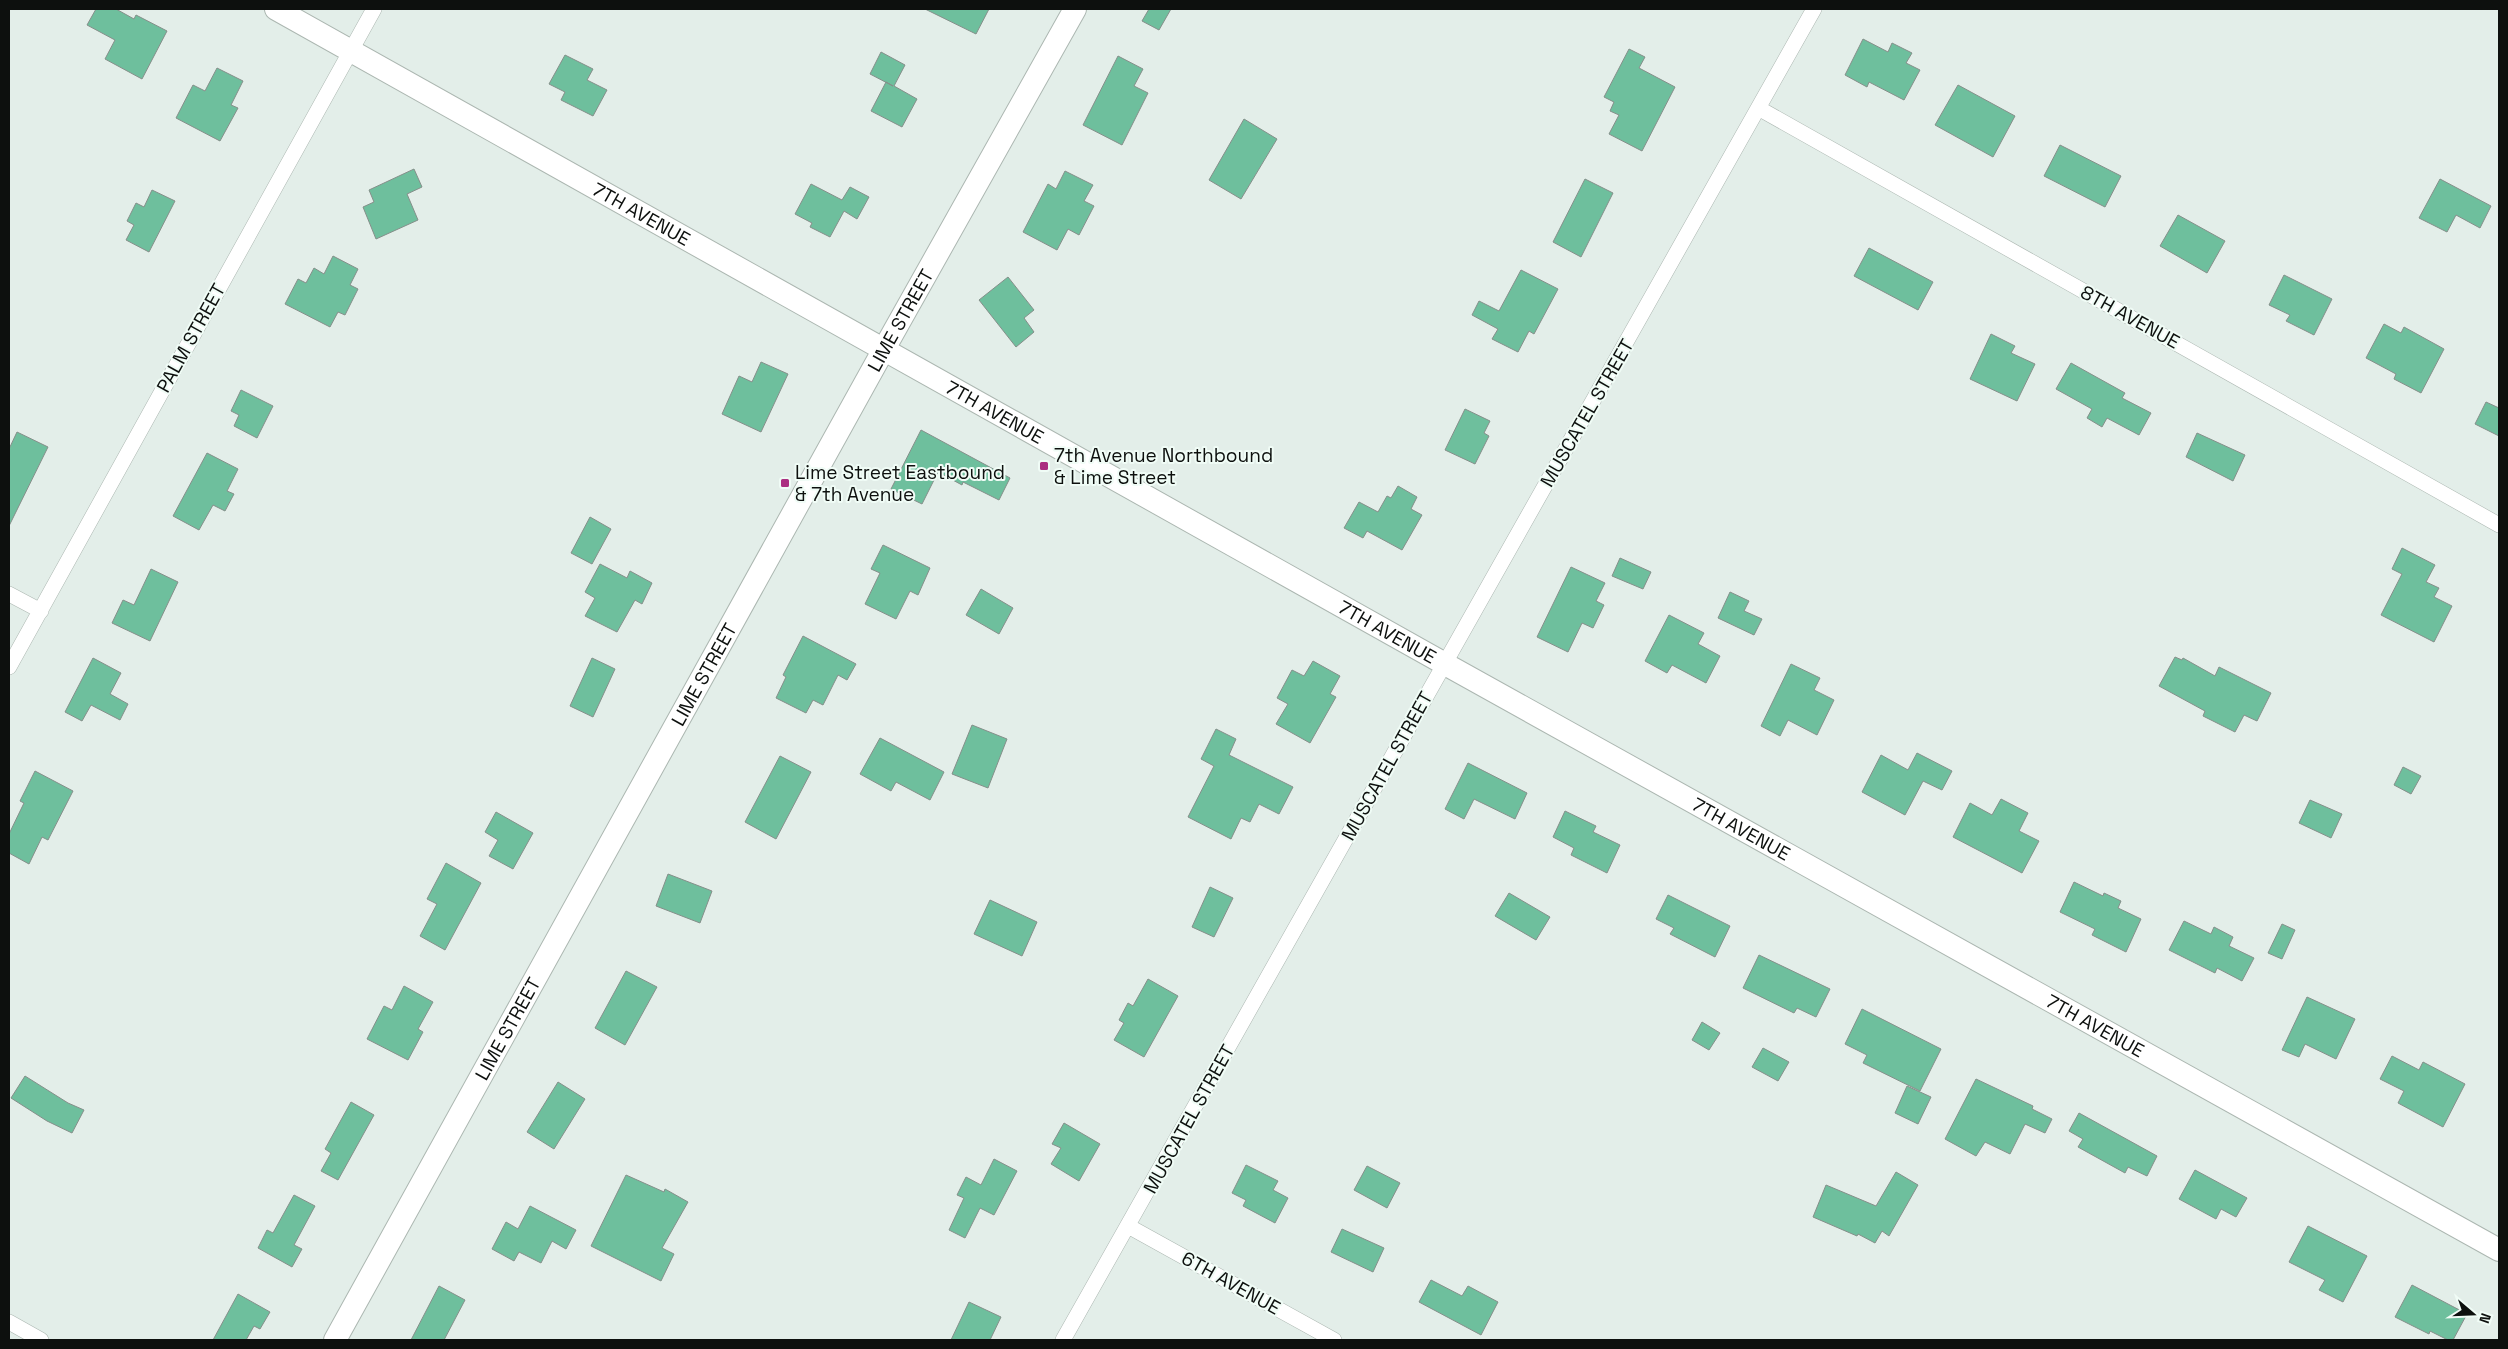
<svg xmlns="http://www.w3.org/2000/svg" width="2508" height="1349" viewBox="0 0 2508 1349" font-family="'Space Grotesk',sans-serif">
<rect width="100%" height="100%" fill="#e3eee9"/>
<path fill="#6ebf9d" stroke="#858f8a" d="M 96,9 L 116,9 L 134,19 L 136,15 L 167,31 L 142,79 L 105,59 L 115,40 L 87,25 Z
M 925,9 L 989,9 L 976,34 Z
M 1149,9 L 1171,9 L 1159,30 L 1142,21 Z
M 1863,39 L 1888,52 L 1892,43 L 1912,53 L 1906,63 L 1920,70 L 1904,100 L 1869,82 L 1867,87 L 1845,75 Z
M 1629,49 L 1645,57 L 1639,68 L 1675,87 L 1642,151 L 1609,134 L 1619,115 L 1610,111 L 1614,102 L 1604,97 Z
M 881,52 L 905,65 L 894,86 L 917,99 L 902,127 L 871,111 L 886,82 L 893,86 L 870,74 Z
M 565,55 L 593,69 L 587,80 L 607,90 L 593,116 L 561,100 L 565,92 L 549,84 Z
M 1118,56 L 1143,69 L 1134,86 L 1148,93 L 1122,145 L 1083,125 Z
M 217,68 L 243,81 L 231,105 L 238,108 L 220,141 L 176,118 L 193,85 L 205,91 Z
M 1958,85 L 2015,116 L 1993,157 L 1935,125 Z
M 1244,119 L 1277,139 L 1241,199 L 1209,180 Z
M 2060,145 L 2121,176 L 2105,207 L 2044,176 Z
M 414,169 L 422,187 L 407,194 L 418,220 L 376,239 L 363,207 L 374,202 L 369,190 Z
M 1065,171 L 1093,185 L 1084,201 L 1094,206 L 1079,235 L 1068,229 L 1057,250 L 1023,232 L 1048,184 L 1056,189 Z
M 1585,179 L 1613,193 L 1581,257 L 1553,242 Z
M 2440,179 L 2491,206 L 2480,228 L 2456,215 L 2447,232 L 2419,218 Z
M 811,184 L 842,200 L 850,187 L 869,197 L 857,219 L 844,211 L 830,237 L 810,227 L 812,223 L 795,214 Z
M 152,190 L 175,201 L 149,252 L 126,240 L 134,225 L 127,221 L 136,203 L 144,207 Z
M 2178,215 L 2225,241 L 2207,273 L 2160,246 Z
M 1869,248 L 1933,282 L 1918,310 L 1854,276 Z
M 333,256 L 358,269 L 350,285 L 358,289 L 345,315 L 338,312 L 330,327 L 285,304 L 298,279 L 306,283 L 314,268 L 324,274 Z
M 1521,270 L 1558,289 L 1534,334 L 1529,331 L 1518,352 L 1492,339 L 1498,329 L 1472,315 L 1479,301 L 1499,311 Z
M 2284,275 L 2332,299 L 2314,335 L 2286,321 L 2290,315 L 2269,305 Z
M 1008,277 L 1034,310 L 1024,318 L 1034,332 L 1016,347 L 979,300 Z
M 2384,324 L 2401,333 L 2404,327 L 2444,349 L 2421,393 L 2394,379 L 2396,374 L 2366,358 Z
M 1991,334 L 2015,346 L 2011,353 L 2035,364 L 2017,401 L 1970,379 Z
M 761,362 L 788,374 L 761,432 L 722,414 L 739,376 L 752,382 Z
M 2071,363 L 2125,393 L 2122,398 L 2151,413 L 2139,435 L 2107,418 L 2102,427 L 2087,418 L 2092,409 L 2056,389 Z
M 241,390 L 273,406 L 257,438 L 234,426 L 239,415 L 231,411 Z
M 2486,402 L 2499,408 L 2499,436 L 2475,424 Z
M 1465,409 L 1490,421 L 1484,433 L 1489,436 L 1475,464 L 1445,450 Z
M 921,430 L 1010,478 L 999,500 L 963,482 L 962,485 L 938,472 L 922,504 L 891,489 Z
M 17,432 L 48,447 L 9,526 L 9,449 Z
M 2197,433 L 2245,455 L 2233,481 L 2186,457 Z
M 207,453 L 238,469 L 227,491 L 234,494 L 225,511 L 213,505 L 199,530 L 173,516 Z
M 1398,486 L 1417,497 L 1411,509 L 1422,515 L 1402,550 L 1367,531 L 1363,538 L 1344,528 L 1359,502 L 1378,512 L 1387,496 L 1391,498 Z
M 590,517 L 611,529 L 592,564 L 571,553 Z
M 883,545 L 930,568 L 918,595 L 910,591 L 896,619 L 865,604 L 880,573 L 871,569 Z
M 2402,548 L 2435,565 L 2426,582 L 2439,588 L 2434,597 L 2452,606 L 2434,642 L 2381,615 L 2402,574 L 2392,569 Z
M 1620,558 L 1651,572 L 1643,589 L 1612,576 Z
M 600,564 L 627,578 L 630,571 L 652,583 L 642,604 L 635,600 L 617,632 L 585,616 L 595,598 L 585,592 Z
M 1571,567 L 1605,583 L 1596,601 L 1604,605 L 1593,628 L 1582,623 L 1568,652 L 1537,637 Z
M 151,569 L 178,582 L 150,641 L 112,623 L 123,600 L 134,605 Z
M 981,589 L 1013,608 L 999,634 L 966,615 Z
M 1730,592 L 1749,601 L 1744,611 L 1762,619 L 1754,635 L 1718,618 Z
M 1669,615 L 1704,633 L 1698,644 L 1720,656 L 1706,683 L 1672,665 L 1667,673 L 1645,661 Z
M 803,636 L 856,664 L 847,680 L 838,675 L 823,705 L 813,700 L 806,713 L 776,698 L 786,677 L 783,675 Z
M 2175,657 L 2182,660 L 2183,658 L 2215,676 L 2219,667 L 2271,693 L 2257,721 L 2244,715 L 2235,732 L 2203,716 L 2205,711 L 2159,686 Z
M 93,658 L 121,673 L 110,694 L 128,704 L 120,720 L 91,705 L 82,721 L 65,712 Z
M 592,658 L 615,669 L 593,717 L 570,706 Z
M 1313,661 L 1340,676 L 1330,694 L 1336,697 L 1310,743 L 1276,724 L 1288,704 L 1277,698 L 1292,670 L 1304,676 Z
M 1791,664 L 1820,678 L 1814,690 L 1834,700 L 1817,735 L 1788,720 L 1780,736 L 1761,726 Z
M 972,725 L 1007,739 L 988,788 L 952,774 Z
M 1216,729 L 1236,739 L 1229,755 L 1293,787 L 1279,814 L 1259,804 L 1250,822 L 1241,818 L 1231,839 L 1188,817 L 1214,766 L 1201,759 Z
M 880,738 L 944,772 L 930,800 L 896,782 L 891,791 L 860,774 Z
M 1917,753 L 1952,771 L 1942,790 L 1923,781 L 1905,815 L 1862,792 L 1881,755 L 1908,770 Z
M 780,756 L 811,772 L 776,839 L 745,822 Z
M 1468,763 L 1527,793 L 1515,819 L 1474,799 L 1464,819 L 1445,809 Z
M 2403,767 L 2421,776 L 2411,794 L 2394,785 Z
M 35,771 L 73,791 L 48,840 L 42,837 L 29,864 L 9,853 L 9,834 L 24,803 L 20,801 Z
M 2001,799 L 2028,813 L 2019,831 L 2039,841 L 2022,873 L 1953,837 L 1970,803 L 1992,815 Z
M 2310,800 L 2342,814 L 2331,838 L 2299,823 Z
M 1565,811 L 1596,826 L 1593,832 L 1620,845 L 1607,873 L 1571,855 L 1574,848 L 1553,837 Z
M 496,812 L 533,833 L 513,869 L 489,856 L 498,840 L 485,832 Z
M 446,863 L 481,883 L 445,950 L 420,936 L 437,904 L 427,899 Z
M 668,874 L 712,891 L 700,923 L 656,906 Z
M 2074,882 L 2103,896 L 2104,893 L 2121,901 L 2118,908 L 2141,919 L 2126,952 L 2092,935 L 2095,929 L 2060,912 Z
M 1210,887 L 1233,898 L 1214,937 L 1192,927 Z
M 1509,893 L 1550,917 L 1536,940 L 1495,916 Z
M 1668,895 L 1730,926 L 1715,957 L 1670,934 L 1674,928 L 1656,919 Z
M 990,900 L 1037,922 L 1022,956 L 974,934 Z
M 2184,921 L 2211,934 L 2214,927 L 2233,937 L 2229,946 L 2254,958 L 2242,981 L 2217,968 L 2215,973 L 2169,950 Z
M 2282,924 L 2295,930 L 2282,959 L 2268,953 Z
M 1759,955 L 1830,989 L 1816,1017 L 1797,1008 L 1794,1013 L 1743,988 Z
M 626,971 L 657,987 L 625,1045 L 595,1028 Z
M 1148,979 L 1178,996 L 1144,1057 L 1114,1040 L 1124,1023 L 1119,1020 L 1128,1003 L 1133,1006 Z
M 404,986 L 433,1002 L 418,1029 L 423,1032 L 408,1060 L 367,1039 L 384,1006 L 392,1010 Z
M 2307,997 L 2355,1019 L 2336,1059 L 2305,1044 L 2299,1057 L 2282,1050 Z
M 1862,1009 L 1941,1049 L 1920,1091 L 1863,1063 L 1867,1055 L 1845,1044 Z
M 1702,1022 L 1720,1033 L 1709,1050 L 1692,1040 Z
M 1763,1048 L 1789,1062 L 1778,1081 L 1752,1067 Z
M 2392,1056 L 2419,1070 L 2423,1062 L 2465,1084 L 2443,1127 L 2398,1103 L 2404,1091 L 2380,1079 Z
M 25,1076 L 68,1103 L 84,1110 L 72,1133 L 47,1121 L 11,1098 Z
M 1976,1079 L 2033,1106 L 2032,1109 L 2052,1119 L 2045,1133 L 2025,1124 L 2010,1154 L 1985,1142 L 1976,1156 L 1945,1139 Z
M 558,1082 L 585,1099 L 554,1149 L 527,1132 Z
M 1907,1086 L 1931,1097 L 1918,1124 L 1895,1113 Z
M 351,1102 L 374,1115 L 338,1180 L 321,1171 L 331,1153 L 325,1149 Z
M 2079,1113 L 2157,1156 L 2147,1176 L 2128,1167 L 2125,1173 L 2078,1147 L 2083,1139 L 2069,1131 Z
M 1064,1123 L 1100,1144 L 1079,1181 L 1051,1164 L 1061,1148 L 1052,1144 Z
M 994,1159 L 1017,1171 L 994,1215 L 980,1208 L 965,1238 L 949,1230 L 964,1198 L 957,1195 L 966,1177 L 981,1185 Z
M 1246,1165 L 1278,1181 L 1273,1190 L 1288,1198 L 1275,1223 L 1243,1206 L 1246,1200 L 1232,1193 Z
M 1367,1166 L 1400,1183 L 1387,1208 L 1354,1190 Z
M 2195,1170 L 2247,1198 L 2236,1217 L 2221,1209 L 2216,1219 L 2179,1199 Z
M 1896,1172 L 1918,1185 L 1889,1236 L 1882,1231 L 1875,1243 L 1858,1234 L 1857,1236 L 1813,1217 L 1826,1185 L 1876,1206 Z
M 626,1175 L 664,1192 L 665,1189 L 688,1202 L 662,1248 L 674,1254 L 661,1281 L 591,1246 Z
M 294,1195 L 315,1206 L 294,1245 L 302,1249 L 292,1267 L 258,1248 L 267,1230 L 273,1233 Z
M 530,1206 L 576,1230 L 566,1249 L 552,1241 L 541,1263 L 519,1252 L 514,1261 L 492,1249 L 506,1222 L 518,1229 Z
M 2308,1226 L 2367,1256 L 2343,1302 L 2319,1290 L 2325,1280 L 2289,1262 Z
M 1342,1229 L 1384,1248 L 1373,1272 L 1331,1252 Z
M 1431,1280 L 1462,1296 L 1468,1286 L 1498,1302 L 1481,1335 L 1419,1302 Z
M 2412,1285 L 2467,1314 L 2453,1340 L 2448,1340 L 2430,1331 L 2429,1334 L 2395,1317 Z
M 439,1286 L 465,1300 L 444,1340 L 411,1340 Z
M 238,1294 L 270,1312 L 260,1329 L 254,1326 L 246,1340 L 213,1340 Z
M 969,1302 L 1001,1317 L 990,1340 L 951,1340 Z"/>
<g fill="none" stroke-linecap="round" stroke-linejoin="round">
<defs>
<path id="street" d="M 1760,109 L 2499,525
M 9,594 L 41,611
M 9,667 L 374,9
M 1128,1226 L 1334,1340
M 9,1322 L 41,1340
M 1063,1340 L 1814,9"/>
<g id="secondary">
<path id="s1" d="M 276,9 L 1445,664 L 2499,1250"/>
<path id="s2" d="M 335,1340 L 884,349 L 1075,9"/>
</g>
</defs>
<use href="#street" stroke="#acb7b1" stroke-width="16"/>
<use href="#secondary" stroke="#acb7b1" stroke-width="24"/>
<use href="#street" stroke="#fff" stroke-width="15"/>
<use href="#secondary" stroke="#fff" stroke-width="22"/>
</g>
<g fill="#ab2f81" stroke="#f0fcf6" stroke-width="2">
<rect x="1039" y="461" width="10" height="10" rx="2.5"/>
<rect x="780" y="478" width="10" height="10" rx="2.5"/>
</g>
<g text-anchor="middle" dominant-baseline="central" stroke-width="4" stroke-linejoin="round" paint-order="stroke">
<g font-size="19" fill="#0d100e" stroke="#f0fcf6">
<text stroke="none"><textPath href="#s1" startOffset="419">7TH AVENUE</textPath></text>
<text transform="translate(2130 317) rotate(29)">8TH AVENUE</text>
<text stroke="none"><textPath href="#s2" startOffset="1166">LIME STREET</textPath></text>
<text transform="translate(191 338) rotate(-61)">PALM STREET</text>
<text stroke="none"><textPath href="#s1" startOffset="824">7TH AVENUE</textPath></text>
<text transform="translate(1587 413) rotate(-60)">MUSCATEL STREET</text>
<text stroke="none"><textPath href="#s1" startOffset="1274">7TH AVENUE</textPath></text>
<text stroke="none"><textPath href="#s2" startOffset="761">LIME STREET</textPath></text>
<text transform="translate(1387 766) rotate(-61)">MUSCATEL STREET</text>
<text stroke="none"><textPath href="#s1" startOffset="1679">7TH AVENUE</textPath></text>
<text stroke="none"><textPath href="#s1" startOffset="2084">7TH AVENUE</textPath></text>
<text stroke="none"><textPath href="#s2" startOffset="356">LIME STREET</textPath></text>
<text transform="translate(1189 1119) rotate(-61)">MUSCATEL STREET</text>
<text transform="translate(1231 1283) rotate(29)">6TH AVENUE</text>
</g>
<g font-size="19" fill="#0d100e" stroke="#f0fcf6" text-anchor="start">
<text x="1054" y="455">7th Avenue Northbound<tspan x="1054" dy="22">&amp; Lime Street</tspan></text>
<text x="795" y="472">Lime Street Eastbound<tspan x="795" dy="22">&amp; 7th Avenue</tspan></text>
</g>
</g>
<rect width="2508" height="1349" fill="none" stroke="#0d100e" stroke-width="20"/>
<g transform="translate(2473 1314) rotate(109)" stroke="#f0fcf6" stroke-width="4" paint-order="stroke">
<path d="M0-4L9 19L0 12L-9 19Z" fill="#0d100e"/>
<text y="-8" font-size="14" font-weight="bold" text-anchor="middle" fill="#0d100e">N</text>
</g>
</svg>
